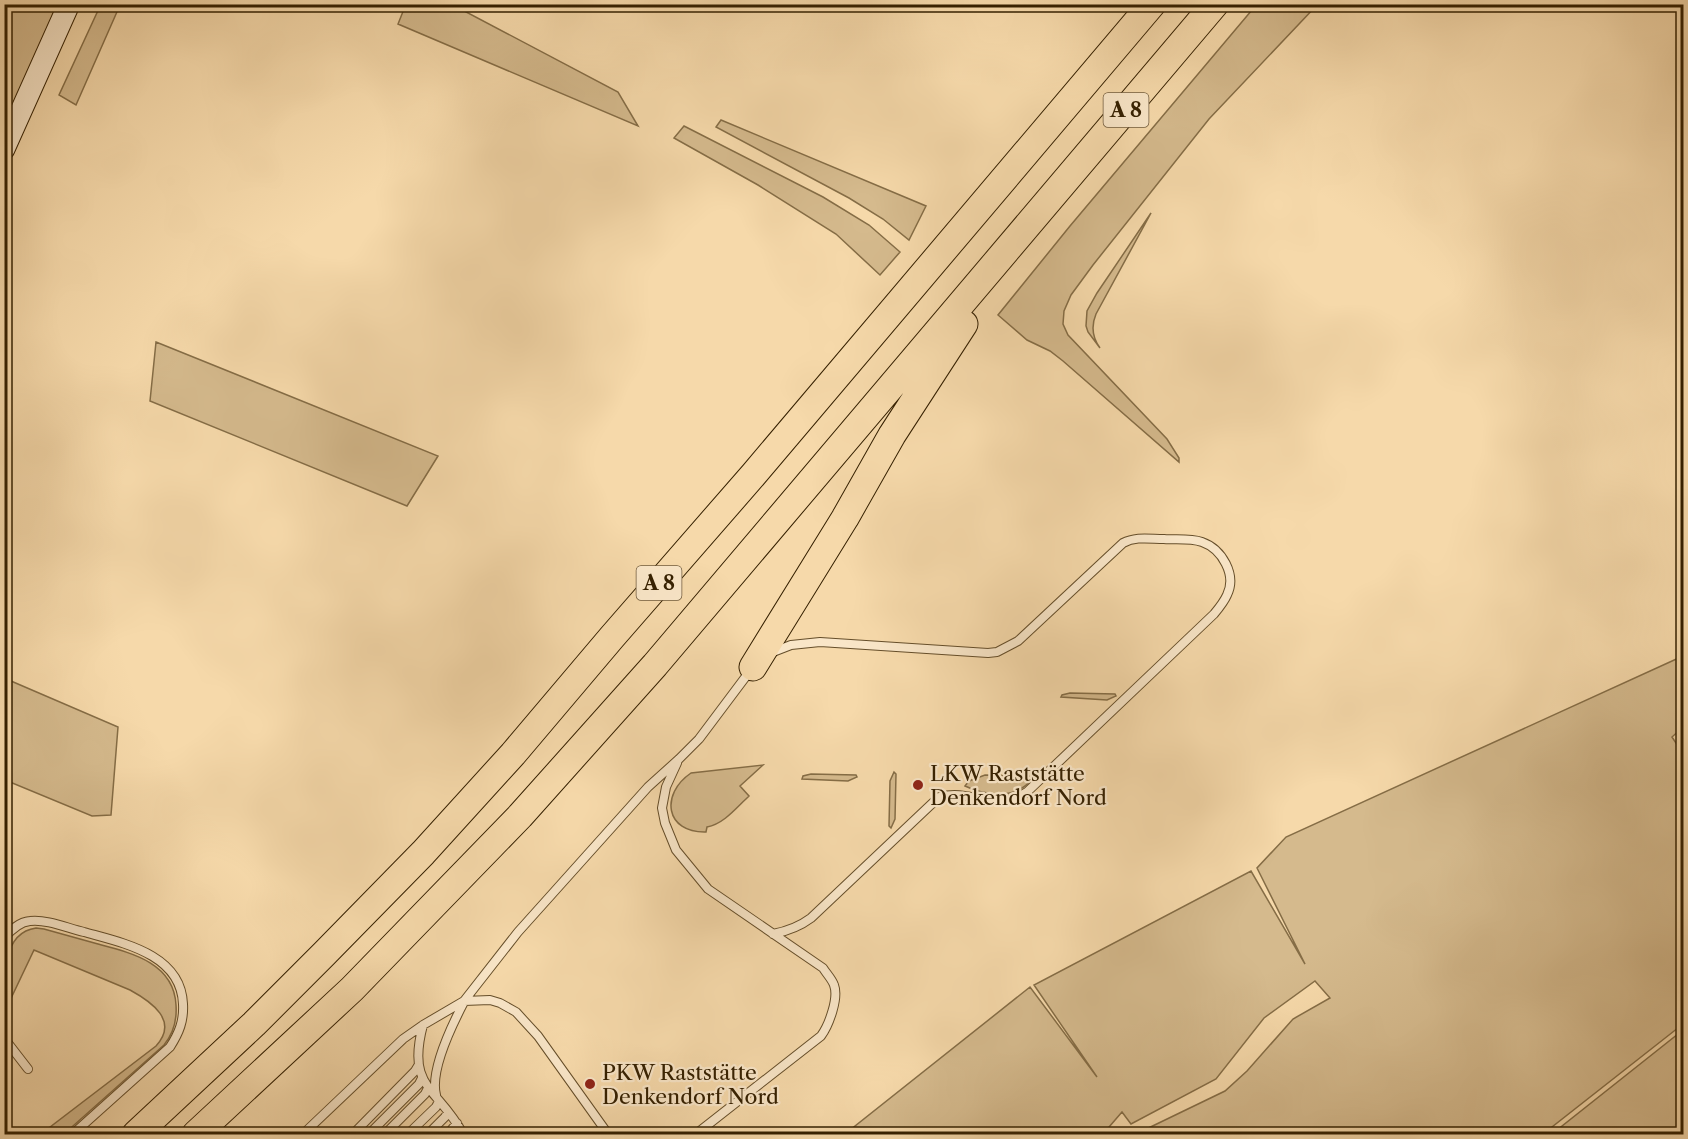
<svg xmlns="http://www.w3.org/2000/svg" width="1688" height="1139" viewBox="0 0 1688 1139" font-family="'Libre Caslon Text',serif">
<rect width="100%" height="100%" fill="#f6d9aa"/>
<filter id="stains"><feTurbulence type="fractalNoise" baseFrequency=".00333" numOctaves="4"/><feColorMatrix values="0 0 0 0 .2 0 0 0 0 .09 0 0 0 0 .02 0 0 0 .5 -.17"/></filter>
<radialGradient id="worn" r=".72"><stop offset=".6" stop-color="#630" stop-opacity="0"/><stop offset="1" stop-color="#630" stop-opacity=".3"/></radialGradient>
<path fill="#d5ba8d" stroke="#856d46" stroke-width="1.5" d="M 101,4 L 120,5 L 76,105 L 59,95 Z
M 406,4 L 453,5 L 618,92 L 638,126 L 398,24 Z
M 1257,4 L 1317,5 L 1209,119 L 1093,265 L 1071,295 L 1064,311 L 1063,324 L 1068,335 L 1167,439 L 1179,458 L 1179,462 L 1063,361 L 1050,351 L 1027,340 L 998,315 L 1070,226 Z
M 5,5 L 61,5 L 5,130 Z
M 721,120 L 926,206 L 909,240 L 883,219 L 849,198 L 716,127 Z
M 684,126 L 823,197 L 869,225 L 900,252 L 880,275 L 836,234 L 758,185 L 674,138 Z
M 1151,213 L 1096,314 C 1091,326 1092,337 1100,348 L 1088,332 L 1086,326 L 1087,311 L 1097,293 Z
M 156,342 L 438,456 L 407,506 L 150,401 Z
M 1683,656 L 1683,727 L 1672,737 L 1684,755 L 1683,1024 L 1543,1134 L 1136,1134 L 1225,1091 L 1247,1071 L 1293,1019 L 1330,998 L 1315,981 L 1264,1018 L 1216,1079 L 1131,1124 L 1122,1112 L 1103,1134 L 845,1134 L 1030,987 L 1097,1077 L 1034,985 L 1251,871 L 1305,964 L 1257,868 L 1286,837 Z
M 4,678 L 118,727 L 111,815 L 92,816 L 5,780 Z
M 1070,693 L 1115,694 L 1116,696 L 1107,700 L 1061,697 L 1062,695 Z
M 763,765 L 740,786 L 749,796 C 737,807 724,824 707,827 L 706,832 C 665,833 660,794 691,773 Z
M 894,772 L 896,774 L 895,819 L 891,828 L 889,826 L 890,781 Z
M 811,774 L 856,775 L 857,777 L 848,781 L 802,779 L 803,776 Z
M 985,775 L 1029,776 L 1032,779 C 1016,800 986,796 965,786 L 969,781 Z
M 36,928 L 44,929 C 62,934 80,939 98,944 C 132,953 174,963 176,1005 C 177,1019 173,1034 164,1045 L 64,1134 L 41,1134 L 156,1046 C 179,1021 152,1002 130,990 L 34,950 L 5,1011 C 4,983 0,933 36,928 Z
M 1683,1030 L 1683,1134 L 1552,1134 Z"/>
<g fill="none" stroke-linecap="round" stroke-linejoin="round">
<defs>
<path id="service" d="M 773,652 L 791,645 L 820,642 L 988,653 L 997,652 L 1018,641 L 1123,543 C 1136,536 1150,539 1164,539 C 1176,540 1190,538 1202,542 C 1222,549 1237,575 1227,595 C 1224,602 1219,608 1214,614 L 1027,792 C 992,814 974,788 939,797 L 811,918 C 799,927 788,931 773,934
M 677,763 L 666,787 L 662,808 L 665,823 L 676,850 L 708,889 L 823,968 C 826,973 832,979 834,985 C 839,998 829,1025 821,1036 L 696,1134
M 4,938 C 11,930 19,922 30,921 C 47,919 67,928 84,932 C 123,943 181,954 183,1004 C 184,1021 179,1033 170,1047 L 73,1134
M 464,1001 L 490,1000 L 500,1003 L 516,1012 L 538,1036 L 608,1134
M 423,1025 C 406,1089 438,1087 463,1134
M 4,1038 L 28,1069
M 436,1095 C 430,1071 452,1025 464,1002
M 303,1134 L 403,1039 L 423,1025 L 464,1001 L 518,932 L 648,787 L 679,759 L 699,739 L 750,671
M 353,1134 L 415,1071 L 418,1066
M 369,1134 L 419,1084 L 422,1078
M 385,1134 L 425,1094 L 428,1088
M 408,1134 L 436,1107 L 439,1101
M 428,1134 L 445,1117 L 448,1112
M 448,1134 L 457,1123"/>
<path id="secondary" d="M 4,149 L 69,4"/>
<path id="motorway" d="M 753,667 L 845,518 L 892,435 L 964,324
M 136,1134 L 254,1024 L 324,954 L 423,853 L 513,754 L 612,637 L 754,474 L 1152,4
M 196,1134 L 352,989 L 520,816 L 655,665 L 1215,4"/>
</defs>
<use href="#service" stroke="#654e2a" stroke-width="10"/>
<use href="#secondary" stroke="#352000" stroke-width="23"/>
<use href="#motorway" stroke="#352000" stroke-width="29"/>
<use href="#service" stroke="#f9e6c8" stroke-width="8"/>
<use href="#secondary" stroke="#f9e6c8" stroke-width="21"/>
<use href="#motorway" stroke="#f6d9aa" stroke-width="27"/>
</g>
<g fill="#8f2418" stroke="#f9e6c8" stroke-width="2">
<circle cx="918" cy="785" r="6"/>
<circle cx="590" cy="1084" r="6"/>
</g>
<g text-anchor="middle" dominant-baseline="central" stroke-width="4.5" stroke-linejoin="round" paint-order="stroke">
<g fill="#f9e6c8" stroke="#705b3c" stroke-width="1.5">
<rect x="1103.5" y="93" width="45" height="34" rx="4.5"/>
<rect x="636.5" y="566" width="45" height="34" rx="4.5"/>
</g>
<g font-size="20" font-weight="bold" fill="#352000">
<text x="1126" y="110">A 8</text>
<text x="659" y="583">A 8</text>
</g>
<g font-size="21" fill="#352000" stroke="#f9e6c8" text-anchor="start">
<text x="930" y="773">LKW Raststätte<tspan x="930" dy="24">Denkendorf Nord</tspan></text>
<text x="602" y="1072">PKW Raststätte<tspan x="602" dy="24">Denkendorf Nord</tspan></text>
</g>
</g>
<rect width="1688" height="1139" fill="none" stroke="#f6d9aa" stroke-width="24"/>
<rect x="6" y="6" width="1676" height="1127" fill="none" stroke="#352000" stroke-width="3"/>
<rect x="12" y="12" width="1664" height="1115" fill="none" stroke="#352000" stroke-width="1.5"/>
<rect width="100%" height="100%" filter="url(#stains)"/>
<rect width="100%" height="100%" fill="url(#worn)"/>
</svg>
